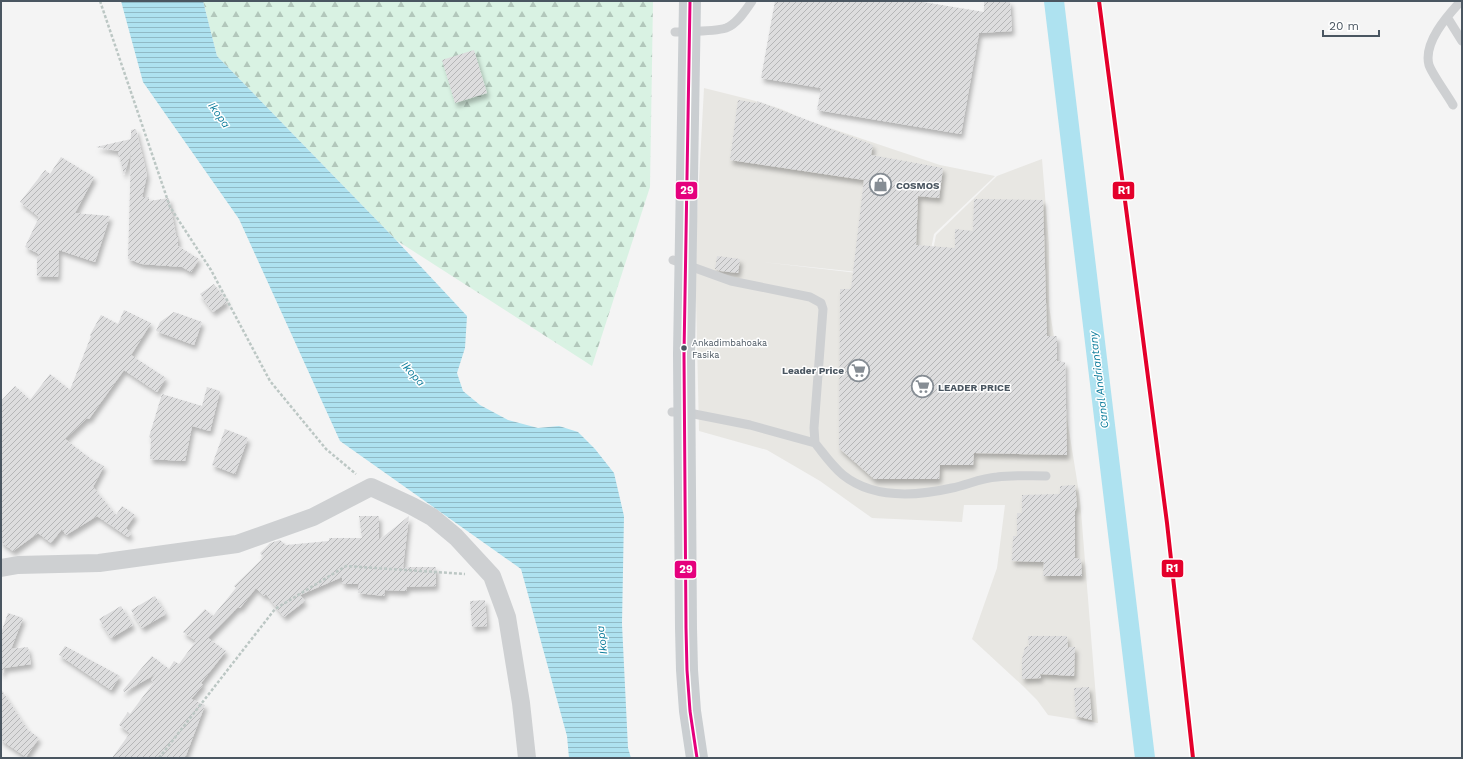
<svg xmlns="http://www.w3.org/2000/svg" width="1463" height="759" viewBox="0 0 1463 759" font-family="'Work Sans',sans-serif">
<defs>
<pattern id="forest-firs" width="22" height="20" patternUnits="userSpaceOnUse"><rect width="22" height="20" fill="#d9f2e3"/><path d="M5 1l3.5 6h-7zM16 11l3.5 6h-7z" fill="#b2c7bb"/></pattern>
<pattern id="water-rules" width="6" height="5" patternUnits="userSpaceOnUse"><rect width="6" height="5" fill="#aee2f0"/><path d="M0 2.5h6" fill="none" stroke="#90bac6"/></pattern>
<pattern id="building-hatch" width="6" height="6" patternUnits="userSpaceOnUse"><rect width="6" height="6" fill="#ddddde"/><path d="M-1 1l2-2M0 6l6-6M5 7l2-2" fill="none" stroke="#b5b6b7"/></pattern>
<filter id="shadow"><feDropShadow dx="2.5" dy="4.5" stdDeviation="2" flood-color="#0004"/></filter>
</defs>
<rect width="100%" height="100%" fill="#f4f4f4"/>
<path fill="#e8e7e3" d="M 704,88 L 752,100 L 781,109 L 803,119 L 940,165 L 995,176 L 934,234 L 925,279 L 761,262 L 927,281 L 936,235 L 997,176 L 1042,159 L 1049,245 L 1049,306 L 1080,499 L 1098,723 L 1048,715 L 1037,700 L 1023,686 L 972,639 L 997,568 L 1005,505 L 964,505 L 962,522 L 872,518 L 820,481 L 767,450 L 699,431 L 695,254 Z"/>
<path fill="url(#forest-firs)" d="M 203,1 L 653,1 L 650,187 L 592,366 L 396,240 L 217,56 Z"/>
<path fill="url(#water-rules)" d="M 121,1 L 203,1 L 217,56 L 396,240 L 467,316 L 465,348 L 457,373 L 463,391 L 480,405 L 508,420 L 538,428 L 559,426 L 578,432 L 595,449 L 614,473 L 624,516 L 622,624 L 628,748 L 631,758 L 569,758 L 567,736 L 521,569 L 340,441 L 239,219 L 143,82 Z"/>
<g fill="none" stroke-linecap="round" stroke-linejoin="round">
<path stroke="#aee2f0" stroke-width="20" d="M 1054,1 L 1145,758"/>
</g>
<path fill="url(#building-hatch)" filter="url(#shadow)" d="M 775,1 L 917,1 L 984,12 L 984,2 L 1010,1 L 1012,31 L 979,33 L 961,134 L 817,110 L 821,88 L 761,78 Z
M 474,50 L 487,93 L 455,103 L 442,60 Z
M 738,100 L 757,103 L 757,101 L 873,145 L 871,155 L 943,168 L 939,198 L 918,196 L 916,245 L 955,248 L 955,229 L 973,231 L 974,199 L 1043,200 L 1047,336 L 1057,336 L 1057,361 L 1065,362 L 1067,455 L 974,453 L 973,465 L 940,465 L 939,479 L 874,479 L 839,448 L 840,289 L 851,289 L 864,180 L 730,160 Z
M 136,129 L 147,175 L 142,197 L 149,197 L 149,201 L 169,198 L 176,236 L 178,236 L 178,246 L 199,259 L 191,272 L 182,267 L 142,264 L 128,259 L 131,153 L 124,175 L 118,151 L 96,147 L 131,139 L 131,130 Z
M 61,157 L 94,177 L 75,213 L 110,216 L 95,262 L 59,250 L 58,277 L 37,276 L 37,259 L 39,254 L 25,247 L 39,217 L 20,202 L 45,170 L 50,174 Z
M 717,256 L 740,259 L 738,273 L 721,271 L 715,269 Z
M 214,284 L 227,302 L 213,312 L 200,294 Z
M 124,310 L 151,323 L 131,355 L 166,378 L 157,392 L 124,370 L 89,419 L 87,418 L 65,439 L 91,459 L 104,466 L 93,487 L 116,515 L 122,506 L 135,515 L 126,528 L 131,534 L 128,537 L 97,516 L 66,535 L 62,529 L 51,543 L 38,533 L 13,551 L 1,542 L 1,401 L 15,386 L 30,400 L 50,374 L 70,390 L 91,336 L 90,335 L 101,315 L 118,324 Z
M 174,312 L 202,322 L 194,345 L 156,331 L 160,322 Z
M 207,387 L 220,391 L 210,431 L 192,426 L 185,461 L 150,459 L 151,438 L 149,437 L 162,394 L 202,406 Z
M 225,429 L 248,438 L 235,474 L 212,465 Z
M 1075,485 L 1077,506 L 1075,511 L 1075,558 L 1081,559 L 1082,576 L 1043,576 L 1044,562 L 1012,561 L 1013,536 L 1017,536 L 1017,513 L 1022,513 L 1022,495 L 1060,494 L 1060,486 Z
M 359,516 L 379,516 L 379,540 L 409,516 L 403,567 L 436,567 L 436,586 L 407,587 L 406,591 L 385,590 L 384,596 L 358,593 L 359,584 L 342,584 L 342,577 L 300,595 L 305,601 L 284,617 L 266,594 L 264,596 L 256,588 L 240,608 L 238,607 L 208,638 L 226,651 L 201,683 L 203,685 L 191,699 L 205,705 L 185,758 L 112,758 L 130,733 L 119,725 L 128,712 L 130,714 L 154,682 L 151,680 L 156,674 L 124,692 L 123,690 L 152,656 L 169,669 L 174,661 L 179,664 L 196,641 L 183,632 L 205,609 L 213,616 L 236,588 L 234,586 L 264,557 L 260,553 L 270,543 L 280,540 L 286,545 L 329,541 L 329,538 L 362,538 Z
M 155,596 L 166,614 L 142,628 L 131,610 Z
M 485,600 L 487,626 L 472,627 L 470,601 Z
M 121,606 L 133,625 L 111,638 L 99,619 Z
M 8,613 L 23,618 L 11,649 L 28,647 L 31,664 L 4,668 L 3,673 L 1,673 L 1,633 Z
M 1028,636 L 1067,636 L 1068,647 L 1075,647 L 1074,676 L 1040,674 L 1041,678 L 1022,679 L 1022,659 L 1025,647 L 1029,646 Z
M 65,646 L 120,676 L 111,690 L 59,655 Z
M 1089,687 L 1092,720 L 1076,716 L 1074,688 Z
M 1,689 L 27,729 L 39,738 L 26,757 L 1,740 Z"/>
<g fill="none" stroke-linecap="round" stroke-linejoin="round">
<path stroke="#bcc7c4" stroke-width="2.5" stroke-dasharray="3 2" stroke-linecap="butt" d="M 100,1 L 170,207 L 211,270 L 270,381 L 326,449 L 356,474
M 159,758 L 275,609 L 346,566 L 465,574"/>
<path stroke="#ced0d2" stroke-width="9" d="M 1447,17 L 1462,41
M 675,32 C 689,31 713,32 726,28 C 737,24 746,10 752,1
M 1453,105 C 1448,96 1432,74 1429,65 C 1423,43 1447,16 1461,1
M 672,412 L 684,412 L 750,425 L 815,443 L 814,428 L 823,309 L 821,303 L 810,297 L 731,281 L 673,260
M 815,443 C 824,454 832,466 843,475 C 873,499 917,496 952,488 C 967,485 981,478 997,477 C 1013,475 1029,476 1046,476"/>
<path stroke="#ced0d2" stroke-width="18" d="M 1,568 L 18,565 L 99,563 L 237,544 L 313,517 L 371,487 L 412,506 L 432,517 L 456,537 L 492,576 L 507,617 L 521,703 L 527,758"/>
<path stroke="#caced1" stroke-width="22" d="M 690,1 L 684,354 L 686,628 L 687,670 L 690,711 L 697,758"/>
<defs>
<path id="bus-1" d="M 690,1 L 684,354 L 686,628 L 687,670 L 690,711 L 697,758"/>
</defs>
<use href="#bus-1" stroke="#fff" stroke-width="6"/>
<use href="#bus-1" stroke="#e5007d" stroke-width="3"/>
<defs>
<path id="rail-1" d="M 1099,1 L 1167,523 L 1193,758"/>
</defs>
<use href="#rail-1" stroke="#fff" stroke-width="7"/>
<use href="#rail-1" stroke="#e4002b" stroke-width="4"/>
</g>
<defs>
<symbol id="shop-ring" viewBox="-11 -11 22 22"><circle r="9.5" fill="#fff" stroke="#868d94" stroke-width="1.5"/><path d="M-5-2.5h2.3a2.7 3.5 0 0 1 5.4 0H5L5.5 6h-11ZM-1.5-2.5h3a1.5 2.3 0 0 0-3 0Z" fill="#868d94"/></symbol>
<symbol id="supermarket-ring" viewBox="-11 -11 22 22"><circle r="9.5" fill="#fff" stroke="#868d94" stroke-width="1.5"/><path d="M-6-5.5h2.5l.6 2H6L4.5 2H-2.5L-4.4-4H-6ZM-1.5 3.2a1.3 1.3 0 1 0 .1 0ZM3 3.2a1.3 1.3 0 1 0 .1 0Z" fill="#868d94"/></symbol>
</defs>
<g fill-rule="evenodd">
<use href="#shop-ring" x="868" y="172" width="25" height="25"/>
<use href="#supermarket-ring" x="846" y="358" width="25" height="25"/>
<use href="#supermarket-ring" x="910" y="374" width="25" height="25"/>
</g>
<circle fill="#4a5661" stroke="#fff" stroke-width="1.5" cx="684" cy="348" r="3.5"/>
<g text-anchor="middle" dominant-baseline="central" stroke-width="3" stroke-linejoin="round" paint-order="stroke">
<g font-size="9" fill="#4a5661" stroke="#fff" text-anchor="start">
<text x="692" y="343">Ankadimbahoaka<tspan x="692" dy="12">Fasika</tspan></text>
</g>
<g font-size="10" font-weight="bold" fill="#4a5661" stroke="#fff" text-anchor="start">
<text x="896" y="185">COSMOS</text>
<text x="844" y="370" text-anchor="end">Leader Price</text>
<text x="938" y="387">LEADER PRICE</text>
</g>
<g font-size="11" font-style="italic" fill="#0c7c9b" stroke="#fff">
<text transform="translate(219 115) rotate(55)">Ikopa</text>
<text transform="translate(413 374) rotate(48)">Ikopa</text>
<text transform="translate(1099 380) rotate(-97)">Canal Andriantany</text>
<text transform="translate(602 640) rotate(-97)">Ikopa</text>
</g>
</g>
<g stroke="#fff" stroke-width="1.5">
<rect x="1112" y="181" width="23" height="19" rx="4" fill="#e4002b"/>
<rect x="675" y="181" width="23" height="19" rx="4" fill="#e5007d"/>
<rect x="1161" y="559" width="23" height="19" rx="4" fill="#e4002b"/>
<rect x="674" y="560" width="23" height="19" rx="4" fill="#e5007d"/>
</g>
<g font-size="11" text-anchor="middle" font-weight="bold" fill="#fff">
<text x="1124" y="194">R1</text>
<text x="687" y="194">29</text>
<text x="1172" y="572">R1</text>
<text x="686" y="573">29</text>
</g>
<rect width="1463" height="759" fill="none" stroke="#4a5661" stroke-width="4"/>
<path d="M1323 30v6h56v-6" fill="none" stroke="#4a5661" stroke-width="2"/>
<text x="1329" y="30" font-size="12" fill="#4a5661" stroke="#ffffff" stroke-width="3" paint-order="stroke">20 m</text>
</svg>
